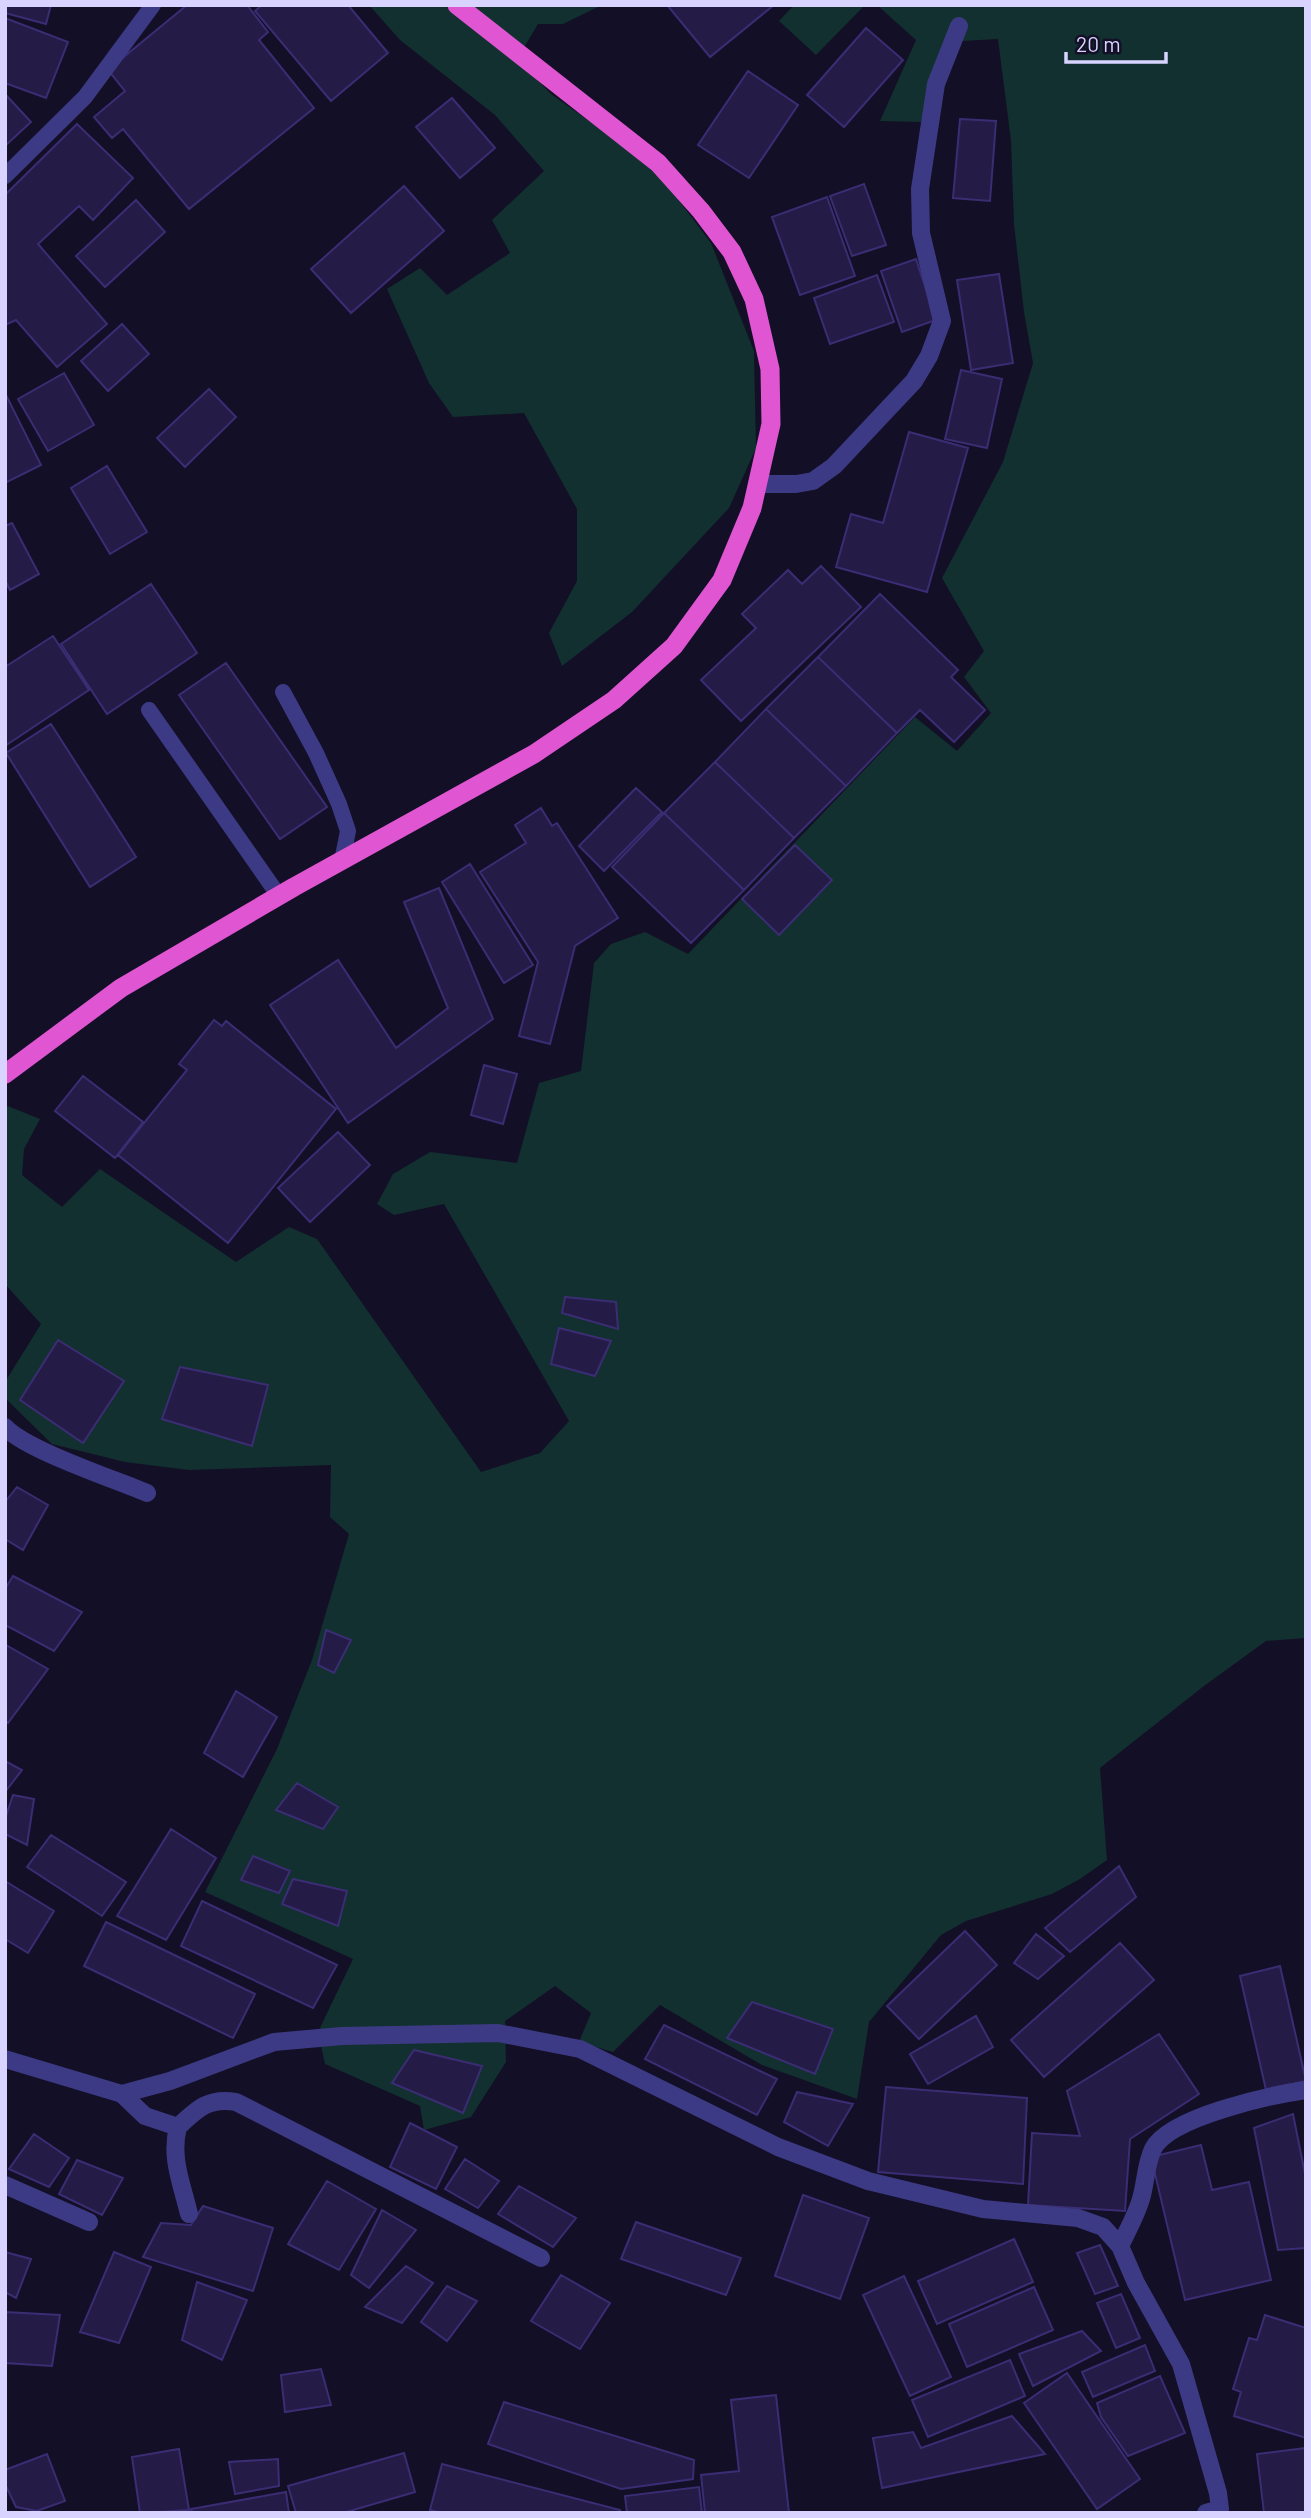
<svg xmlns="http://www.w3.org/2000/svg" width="1311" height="2518" viewBox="0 0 1311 2518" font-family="Barlow,sans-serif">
<rect width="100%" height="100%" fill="#130f26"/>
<path fill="#12302f" d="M 369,5 L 602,5 L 563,24 L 538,24 L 517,59 L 551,94 L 653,166 L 711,243 L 754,351 L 756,448 L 729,508 L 632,612 L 562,666 L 549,633 L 577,581 L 577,509 L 524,413 L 453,417 L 429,383 L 387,289 L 420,268 L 447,295 L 510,253 L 492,220 L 544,171 L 495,115 L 400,40 Z
M 794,5 L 865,5 L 816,55 L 779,21 Z
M 877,5 L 1306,5 L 1306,1638 L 1266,1641 L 1204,1686 L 1100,1768 L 1107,1860 L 1080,1879 L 1052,1894 L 966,1921 L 941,1935 L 869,2022 L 857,2099 L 762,2065 L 660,2005 L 613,2052 L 579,2042 L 591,2013 L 555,1986 L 505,2021 L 506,2062 L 471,2117 L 424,2130 L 420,2106 L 325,2064 L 318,2032 L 353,1959 L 205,1892 L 277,1749 L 312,1660 L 349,1534 L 330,1517 L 331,1465 L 189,1470 L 125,1462 L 52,1444 L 5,1398 L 5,1382 L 41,1324 L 5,1284 L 5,1105 L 40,1119 L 24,1149 L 22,1175 L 62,1207 L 100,1169 L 236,1262 L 289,1227 L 317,1239 L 481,1472 L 540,1453 L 569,1421 L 444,1204 L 394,1215 L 377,1204 L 393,1174 L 430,1152 L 517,1163 L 539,1083 L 581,1071 L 594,963 L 611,944 L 645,932 L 688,954 L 915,717 L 957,751 L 991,713 L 964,677 L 984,651 L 942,578 L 1003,462 L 1033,363 L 1024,312 L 1014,224 L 1011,141 L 998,39 L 944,42 L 921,122 L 880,121 L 916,40 Z"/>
<path fill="#241b47" stroke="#3b2d73" stroke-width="2" d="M 5,5 L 51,5 L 46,24 L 5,13 Z
M 187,5 L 247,5 L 268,32 L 259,40 L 314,108 L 189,209 L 123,129 L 112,138 L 94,117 L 125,91 L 108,70 Z
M 262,5 L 348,5 L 388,53 L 331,101 L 255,11 Z
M 667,5 L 774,5 L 710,57 Z
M 5,18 L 68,42 L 46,98 L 5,83 Z
M 866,28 L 903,60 L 844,127 L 807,95 Z
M 748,71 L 798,105 L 749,178 L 698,145 Z
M 5,94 L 31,122 L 5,146 Z
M 452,98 L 495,148 L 460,178 L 416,127 Z
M 960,119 L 996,121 L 990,201 L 953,198 Z
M 77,124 L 133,178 L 93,220 L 79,206 L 38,244 L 107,324 L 57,367 L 16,320 L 5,325 L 5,195 Z
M 864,184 L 886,245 L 852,256 L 830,196 Z
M 404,186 L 444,231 L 351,313 L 311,269 Z
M 827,197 L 855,276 L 800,295 L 772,217 Z
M 136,200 L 165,232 L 105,287 L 76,256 Z
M 916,259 L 936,320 L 902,332 L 881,271 Z
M 999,274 L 1013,363 L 971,370 L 957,280 Z
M 877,275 L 894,322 L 830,344 L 814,298 Z
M 122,324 L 149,354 L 108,391 L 81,361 Z
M 961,370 L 1002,379 L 987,448 L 945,439 Z
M 64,373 L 94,425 L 48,451 L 18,399 Z
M 209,389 L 236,417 L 185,467 L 157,438 Z
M 5,393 L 41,465 L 5,483 Z
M 909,432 L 968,448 L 927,592 L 836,567 L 851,514 L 883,523 Z
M 107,466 L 147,532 L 110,554 L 71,488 Z
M 12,523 L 39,574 L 10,590 L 5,580 L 5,526 Z
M 821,566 L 861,607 L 741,721 L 701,680 L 756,628 L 742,614 L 788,570 L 802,584 Z
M 151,584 L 197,653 L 107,714 L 61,644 Z
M 880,594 L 958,670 L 951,677 L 985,710 L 954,742 L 920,710 L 897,733 L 818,657 Z
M 53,636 L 89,690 L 5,746 L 5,667 Z
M 818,657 L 897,733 L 846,786 L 766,709 Z
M 226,663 L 327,807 L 280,839 L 179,695 Z
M 766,709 L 846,786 L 794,838 L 715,762 Z
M 51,724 L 136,857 L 90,887 L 6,753 Z
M 715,762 L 794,838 L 744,890 L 664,813 Z
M 636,788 L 662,812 L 604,871 L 579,846 Z
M 541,808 L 552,826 L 557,823 L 618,918 L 575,946 L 550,1044 L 519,1036 L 538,962 L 480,872 L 526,843 L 515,825 Z
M 664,813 L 744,890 L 691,943 L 612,867 Z
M 795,845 L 832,880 L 779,935 L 742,899 Z
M 470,864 L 533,965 L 504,983 L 442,882 Z
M 439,888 L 493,1019 L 348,1123 L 270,1005 L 338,960 L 396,1048 L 448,1008 L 404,902 Z
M 214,1020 L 222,1026 L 226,1021 L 336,1109 L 228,1243 L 118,1155 L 187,1070 L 179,1064 Z
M 484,1065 L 517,1074 L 503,1124 L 471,1115 Z
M 83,1076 L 143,1122 L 115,1158 L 55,1111 Z
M 338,1132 L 370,1165 L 310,1222 L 278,1188 Z
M 565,1297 L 616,1302 L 618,1329 L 562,1313 Z
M 559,1328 L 611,1341 L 595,1376 L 551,1364 Z
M 58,1340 L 124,1381 L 83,1443 L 20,1400 Z
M 180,1367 L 268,1385 L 252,1446 L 162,1419 Z
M 17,1487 L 48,1505 L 23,1550 L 5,1539 L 5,1502 Z
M 13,1576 L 82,1612 L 54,1651 L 5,1625 L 5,1589 Z
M 326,1630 L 351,1640 L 334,1673 L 318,1665 Z
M 6,1645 L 48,1669 L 8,1723 L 5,1720 Z
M 236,1691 L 277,1717 L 243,1777 L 204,1753 Z
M 5,1761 L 22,1770 L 5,1792 Z
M 297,1783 L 338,1807 L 323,1829 L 276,1810 Z
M 13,1795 L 34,1799 L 27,1845 L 5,1834 L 5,1819 Z
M 171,1829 L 216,1858 L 166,1940 L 117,1916 Z
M 51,1835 L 126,1882 L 102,1916 L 27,1867 Z
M 253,1856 L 290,1871 L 279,1893 L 241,1880 Z
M 1119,1866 L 1136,1897 L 1070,1952 L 1045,1928 Z
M 293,1879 L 347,1891 L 338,1926 L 282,1904 Z
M 5,1881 L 54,1911 L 28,1953 L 5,1939 Z
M 202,1901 L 337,1965 L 313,2008 L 181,1946 Z
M 106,1922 L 255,1994 L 233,2038 L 84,1966 Z
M 965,1931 L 997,1965 L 919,2039 L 887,2006 Z
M 1036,1934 L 1064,1956 L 1038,1979 L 1014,1963 Z
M 1120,1943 L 1154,1980 L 1044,2077 L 1011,2040 Z
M 1280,1966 L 1306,2081 L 1266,2090 L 1240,1976 Z
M 752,2002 L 833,2029 L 815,2074 L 727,2038 Z
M 976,2016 L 993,2047 L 928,2084 L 910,2054 Z
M 664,2025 L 777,2079 L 757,2115 L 645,2059 Z
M 1159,2034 L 1199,2094 L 1130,2139 L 1125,2211 L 1028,2205 L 1032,2133 L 1080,2136 L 1067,2091 Z
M 414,2050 L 482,2066 L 463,2113 L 392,2083 Z
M 886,2087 L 1027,2098 L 1023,2184 L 878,2172 Z
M 797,2092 L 853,2104 L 828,2146 L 784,2122 Z
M 1293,2114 L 1306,2179 L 1306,2248 L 1278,2250 L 1254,2128 Z
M 410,2123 L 457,2147 L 436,2189 L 390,2167 Z
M 34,2134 L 69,2158 L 49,2187 L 9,2169 Z
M 1201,2145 L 1212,2190 L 1249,2182 L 1271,2280 L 1185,2300 L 1151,2157 Z
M 465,2159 L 499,2181 L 478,2208 L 445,2189 Z
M 77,2160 L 123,2178 L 102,2215 L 59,2194 Z
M 327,2181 L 376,2209 L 339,2270 L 288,2244 Z
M 519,2186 L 576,2218 L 553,2247 L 498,2214 Z
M 803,2195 L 869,2218 L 840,2299 L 775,2276 Z
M 203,2206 L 273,2228 L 253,2291 L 143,2257 L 161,2223 L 191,2225 Z
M 382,2210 L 416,2230 L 369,2288 L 351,2275 Z
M 636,2222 L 741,2258 L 726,2295 L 621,2259 Z
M 1014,2239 L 1033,2282 L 937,2324 L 918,2281 Z
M 1100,2245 L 1118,2286 L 1095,2294 L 1077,2253 Z
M 5,2252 L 31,2259 L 16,2298 L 5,2292 Z
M 114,2252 L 151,2267 L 119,2343 L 80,2332 Z
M 406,2266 L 433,2283 L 402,2323 L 365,2307 Z
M 561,2275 L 610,2303 L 580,2349 L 531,2321 Z
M 904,2276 L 951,2377 L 910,2396 L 863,2295 Z
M 197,2282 L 247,2300 L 222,2360 L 182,2340 Z
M 447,2286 L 477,2301 L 447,2341 L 421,2322 Z
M 1034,2287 L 1053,2330 L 967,2367 L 949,2324 Z
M 1121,2294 L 1140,2338 L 1116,2348 L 1097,2303 Z
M 5,2312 L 60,2315 L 52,2366 L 5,2363 Z
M 1265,2315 L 1306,2328 L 1306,2438 L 1234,2416 L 1241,2392 L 1233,2389 L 1249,2338 L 1257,2340 Z
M 1082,2331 L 1101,2351 L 1033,2386 L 1019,2354 Z
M 1145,2345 L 1155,2371 L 1093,2397 L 1082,2372 Z
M 1010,2360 L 1025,2396 L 928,2437 L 912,2400 Z
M 321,2369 L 331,2405 L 285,2412 L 281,2375 Z
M 1067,2373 L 1140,2479 L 1097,2509 L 1024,2403 Z
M 1160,2376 L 1185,2433 L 1128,2456 L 1101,2417 L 1097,2403 Z
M 776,2395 L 789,2513 L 705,2513 L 701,2475 L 739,2471 L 731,2400 Z
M 504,2402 L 694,2460 L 693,2479 L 621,2489 L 488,2444 Z
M 1012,2416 L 1045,2454 L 882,2488 L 873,2438 L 913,2432 L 921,2448 Z
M 1306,2448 L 1306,2513 L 1264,2513 L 1257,2454 Z
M 179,2449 L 189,2510 L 140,2513 L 132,2457 Z
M 404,2453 L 415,2492 L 343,2513 L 296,2513 L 288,2486 Z
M 47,2454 L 65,2501 L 37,2511 L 16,2507 L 5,2484 L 5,2470 Z
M 278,2459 L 279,2486 L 235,2494 L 229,2462 Z
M 442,2464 L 620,2510 L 620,2513 L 442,2513 L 430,2510 Z
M 699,2487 L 702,2513 L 627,2513 L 625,2496 Z
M 286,2492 L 289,2513 L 192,2513 L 191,2509 Z"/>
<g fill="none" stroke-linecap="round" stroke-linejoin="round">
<path stroke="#3d3a85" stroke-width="16" d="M 5,176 L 85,97 L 153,5
M 283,692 L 316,753 L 339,804 L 348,831 L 342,861
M 149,710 L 279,896"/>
<path stroke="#3d3a85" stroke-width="18" d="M 757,484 L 796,484 L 813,481 L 834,466 L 914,381 L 929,356 L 942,321 L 921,233 L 920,189 L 936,84 L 959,26
M 5,1427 C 26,1450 114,1479 147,1493
M 5,2059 L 122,2094 L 170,2081 L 274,2042 L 342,2036 L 498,2033 L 580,2049 L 778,2147 L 868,2181 L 983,2209 L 1078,2218 L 1103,2227 L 1120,2246 L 1136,2283 L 1181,2364 L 1218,2493 L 1220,2509 L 1206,2513
M 122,2094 L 145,2116 L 178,2127 C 197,2109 209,2097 236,2102 L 541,2258
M 178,2127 C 170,2158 182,2184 189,2214
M 5,2185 L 89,2222
M 1120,2246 C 1127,2232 1135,2217 1140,2202 C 1146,2185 1145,2166 1153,2149 C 1169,2117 1271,2095 1306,2090"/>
<path stroke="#e055d1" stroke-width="19" d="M 5,1074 L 121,988 L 294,887 L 534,754 L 614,700 L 674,646 L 722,580 L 752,508 L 771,424 L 770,369 L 754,299 L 732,252 L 701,211 L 658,163 L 457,5"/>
</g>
<rect width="1311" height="2518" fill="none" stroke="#d9d4ff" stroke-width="14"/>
<path d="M1066 52v10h100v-10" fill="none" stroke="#d9d4ff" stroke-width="3.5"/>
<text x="1076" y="52" font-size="21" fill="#d9d4ff" stroke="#130f26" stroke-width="5" paint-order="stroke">20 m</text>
</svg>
